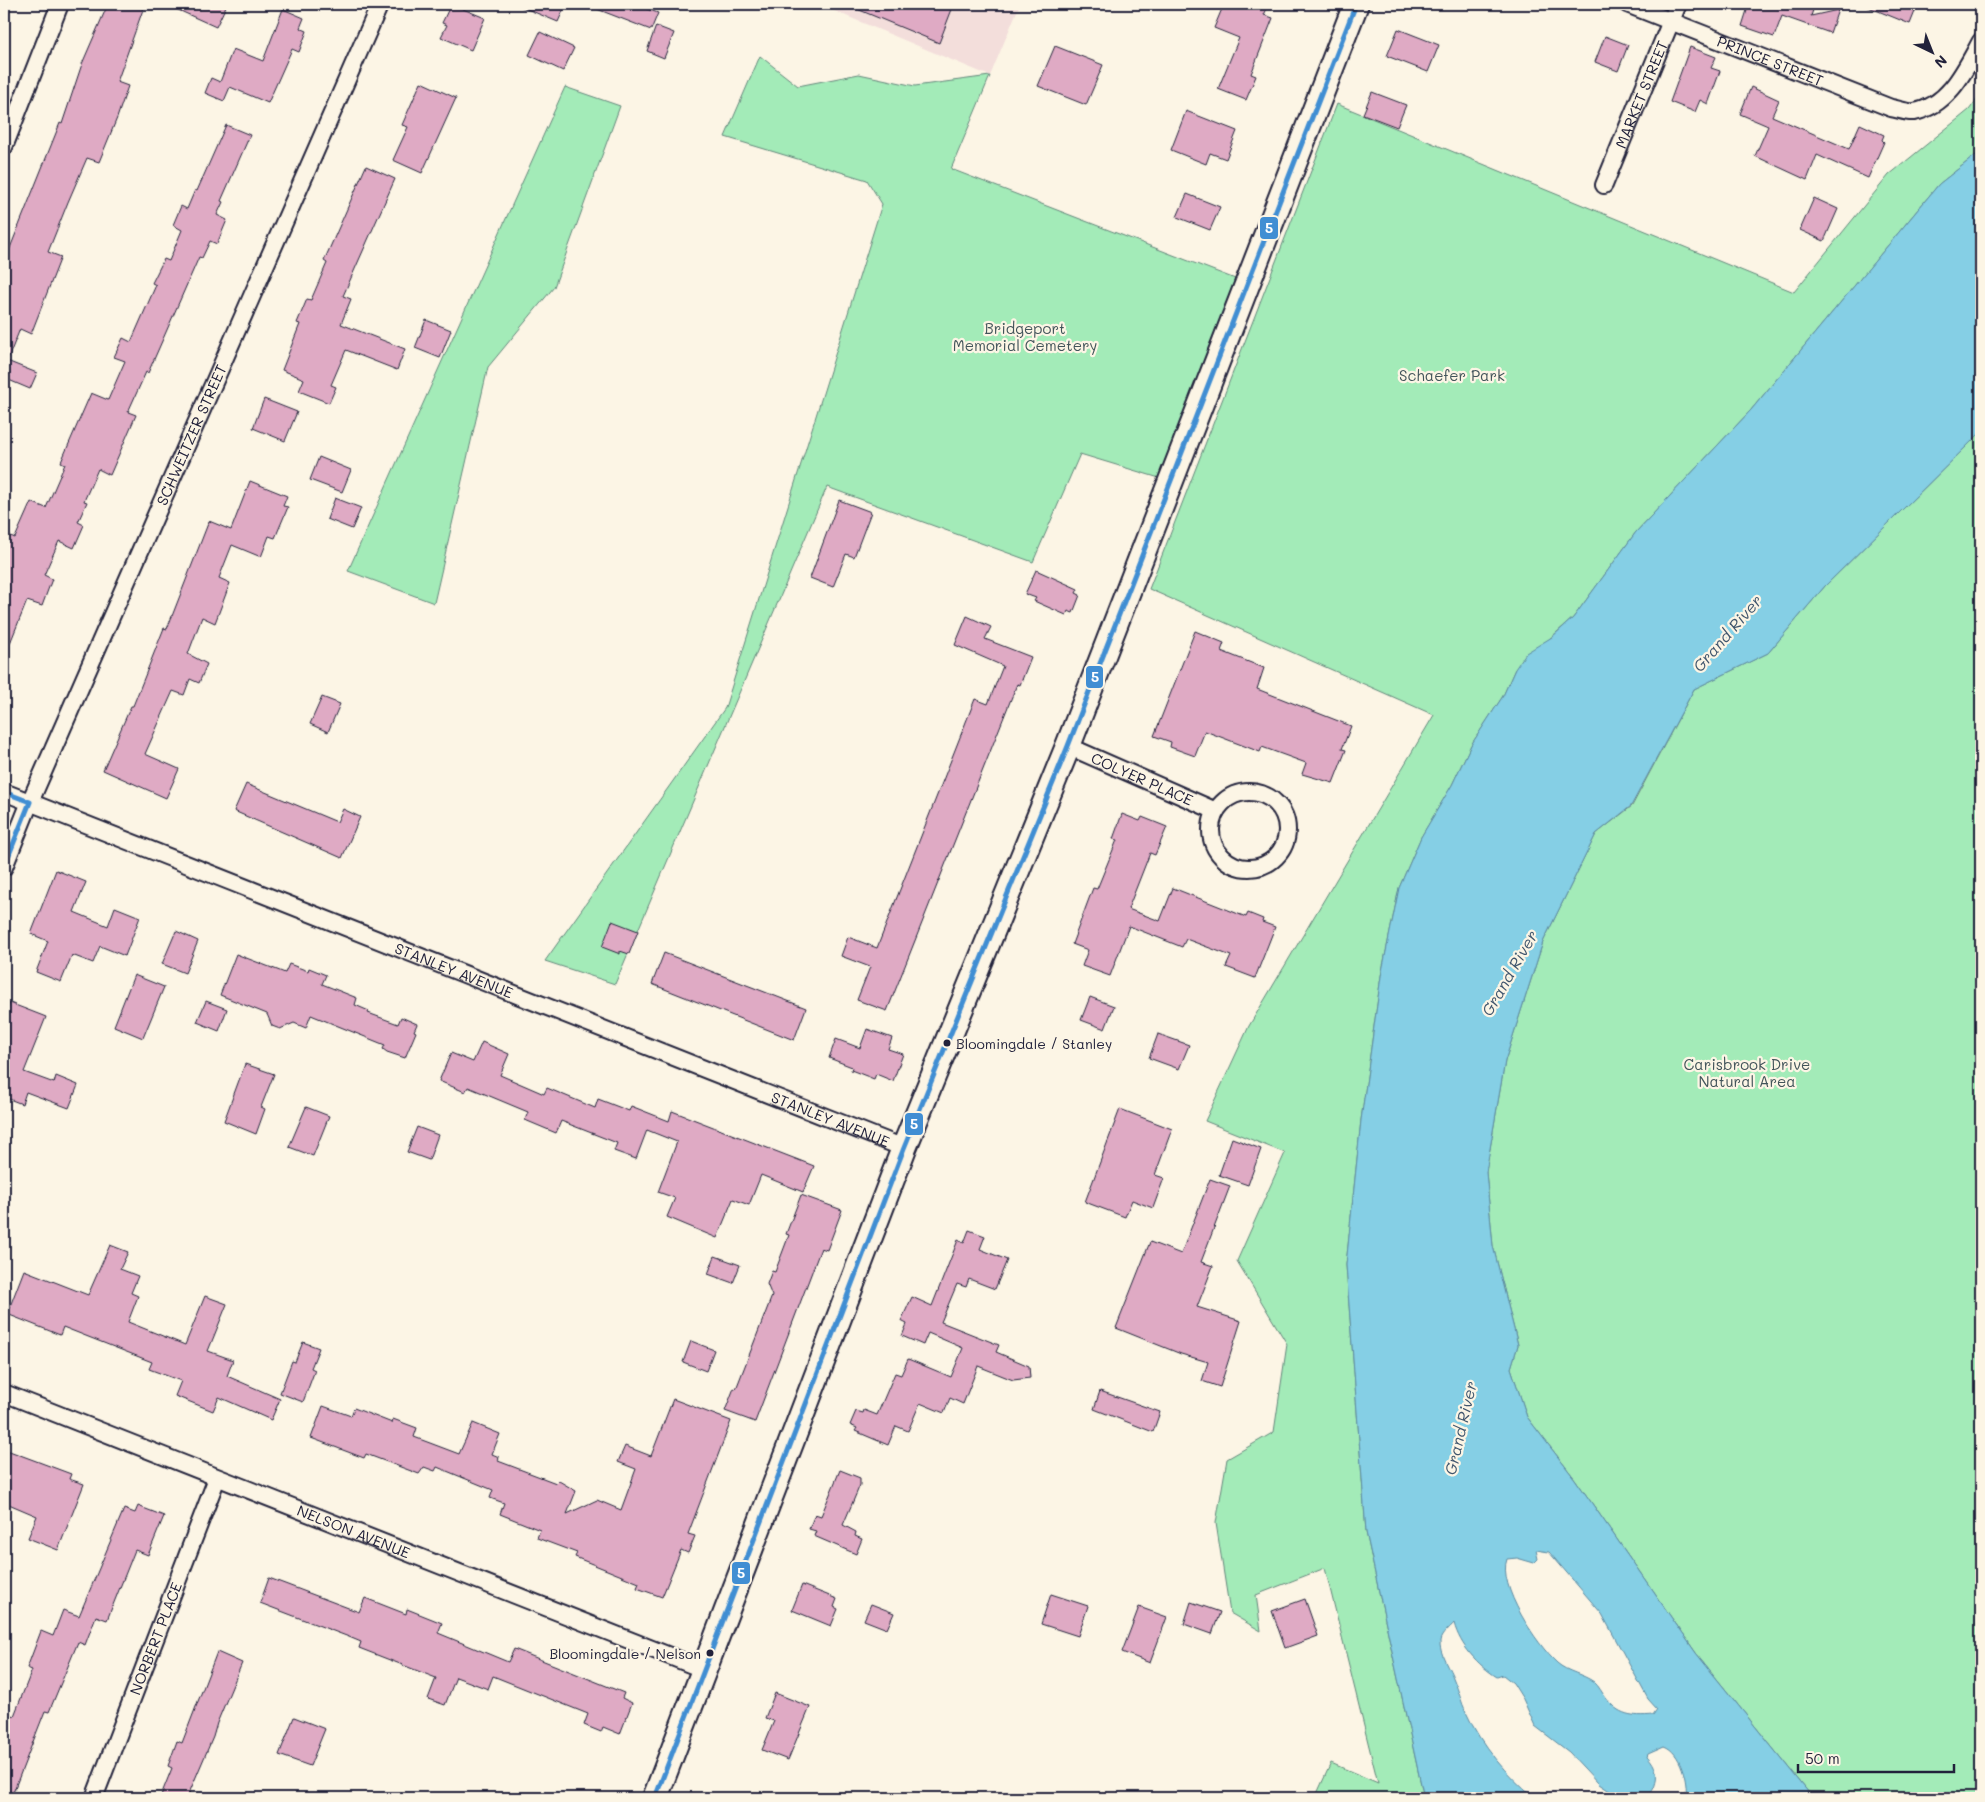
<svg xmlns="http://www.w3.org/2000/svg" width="1985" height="1802" viewBox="0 0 1985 1802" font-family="Mali,sans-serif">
<rect width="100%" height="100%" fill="#fcf5e5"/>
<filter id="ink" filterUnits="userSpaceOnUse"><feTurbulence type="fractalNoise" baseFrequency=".02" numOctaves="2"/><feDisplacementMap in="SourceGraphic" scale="10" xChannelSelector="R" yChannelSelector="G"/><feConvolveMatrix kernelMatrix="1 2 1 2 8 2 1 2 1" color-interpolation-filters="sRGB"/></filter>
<g filter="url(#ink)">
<path fill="#f3dedb" d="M 834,4 L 1020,4 L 990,76 L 832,10 Z"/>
<path fill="#a3ebb8" stroke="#62867a" d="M 760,56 L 798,86 L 859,74 L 915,86 L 990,76 L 951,169 L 1243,282 L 1166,480 L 1080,454 L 1033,562 L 827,487 L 615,984 L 545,961 L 725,708 L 882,204 L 867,180 L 725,137 Z
M 565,87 L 620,106 L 554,287 L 488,367 L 434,603 L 348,571 Z
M 1981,94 L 1981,151 L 1939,184 L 1751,410 L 1636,532 L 1573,618 L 1515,669 L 1503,696 L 1471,745 L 1452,785 L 1421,837 L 1399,888 L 1381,976 L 1361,1120 L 1346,1265 L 1366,1532 L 1424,1798 L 1315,1798 L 1331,1763 L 1378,1783 L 1325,1568 L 1256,1595 L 1261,1631 L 1230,1613 L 1216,1523 L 1227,1459 L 1274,1432 L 1287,1344 L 1237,1261 L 1285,1153 L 1205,1121 L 1249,1026 L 1434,715 L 1149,589 L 1337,104 L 1794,292 L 1889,175 L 1969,110 Z
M 1981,432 L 1981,1798 L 1813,1798 L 1696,1653 L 1575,1479 L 1527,1417 L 1511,1368 L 1518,1345 L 1493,1246 L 1486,1172 L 1505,1061 L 1543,942 L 1596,834 L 1632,806 L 1694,689 L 1768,653 L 1825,586 Z"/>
<path fill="#85cfe5" stroke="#5d8aa1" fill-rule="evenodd" d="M 1981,151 L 1981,432 L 1825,586 L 1768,653 L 1694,689 L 1631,806 L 1596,834 L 1543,942 L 1505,1061 L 1486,1172 L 1493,1246 L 1518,1345 L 1511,1368 L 1527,1417 L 1575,1479 L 1696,1653 L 1813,1798 L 1686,1798 C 1688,1782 1681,1752 1664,1746 L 1648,1753 L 1647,1756 C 1660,1769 1659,1785 1647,1798 L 1620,1798 L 1599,1784 L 1569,1752 L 1535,1726 L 1523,1699 L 1513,1683 L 1503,1675 L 1497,1677 C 1478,1665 1460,1646 1454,1623 C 1450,1628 1441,1634 1440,1641 C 1439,1654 1450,1668 1454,1680 C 1459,1691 1461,1702 1466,1712 C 1481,1746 1506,1774 1534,1798 L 1424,1798 L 1366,1532 L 1346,1265 L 1361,1120 L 1381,976 L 1399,888 L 1421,837 L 1452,785 L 1471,745 L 1503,696 L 1515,669 L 1526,653 L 1552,637 L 1573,618 L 1636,532 L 1751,410 L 1939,184 ZM 1536,1550 L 1549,1552 L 1602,1614 L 1648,1699 L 1657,1709 L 1653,1715 C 1632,1717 1618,1715 1606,1698 C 1602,1693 1599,1686 1594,1682 C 1583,1674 1567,1672 1557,1663 C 1537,1645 1497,1585 1507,1559 L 1517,1558 L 1534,1563 L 1538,1559 Z"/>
<path fill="#dfaac4" stroke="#22223b" d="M 108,4 L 145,4 L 117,82 L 128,86 L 117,118 L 99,162 L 87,158 L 68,202 L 48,252 L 61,257 L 31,334 L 20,329 L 7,361 L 37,373 L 30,389 L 4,378 L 4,263 L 60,123 L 62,124 L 82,64 Z
M 165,4 L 227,4 L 216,27 Z
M 451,4 L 485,18 L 471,50 L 441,37 L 447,25 L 442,23 Z
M 515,4 L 566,4 L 558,22 Z
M 584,4 L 633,4 L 658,13 L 651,30 Z
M 845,4 L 954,4 L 939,43 Z
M 1224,4 L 1269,4 L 1264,15 L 1273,18 L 1251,74 L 1256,76 L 1246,100 L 1218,89 L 1239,38 L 1214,28 Z
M 1749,4 L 1815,4 L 1811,16 L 1838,10 L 1830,33 L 1782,16 L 1774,37 L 1742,26 Z
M 1861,4 L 1918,4 L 1910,24 Z
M 283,9 L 304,18 L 300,28 L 307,31 L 299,52 L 292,49 L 268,103 L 230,87 L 224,101 L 205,93 L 211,78 L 220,82 L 233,49 L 263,61 Z
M 656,26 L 674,33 L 664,58 L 647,51 Z
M 1398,29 L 1439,45 L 1428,72 L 1387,56 Z
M 540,32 L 574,48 L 563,71 L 529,55 Z
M 1605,36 L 1628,45 L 1618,71 L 1595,62 Z
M 1055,46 L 1103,65 L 1086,105 L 1038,86 Z
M 1690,47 L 1716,57 L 1711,68 L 1720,71 L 1708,104 L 1700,100 L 1695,112 L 1670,102 Z
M 421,82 L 456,98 L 422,173 L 393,160 L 408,127 L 402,125 Z
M 1751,87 L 1779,100 L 1772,116 L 1849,149 L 1860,124 L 1884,135 L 1882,140 L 1884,142 L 1868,178 L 1817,155 L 1807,180 L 1755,156 L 1768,126 L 1740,114 Z
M 1372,92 L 1406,105 L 1397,127 L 1363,114 Z
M 1186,111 L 1237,131 L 1226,159 L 1210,153 L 1206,164 L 1171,150 Z
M 226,125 L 250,135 L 221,201 L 223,202 L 217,215 L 227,220 L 217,244 L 210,241 L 202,258 L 199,257 L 148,373 L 146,372 L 128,412 L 136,415 L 110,475 L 98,469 L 84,501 L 87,502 L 78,522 L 84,525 L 74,548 L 59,541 L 44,575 L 52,579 L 42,606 L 27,601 L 4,658 L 4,533 L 15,538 L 31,502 L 46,508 L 65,464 L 61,462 L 91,393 L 108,400 L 125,361 L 114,357 L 123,338 L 131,342 L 156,285 L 152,283 L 164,259 L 169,261 L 182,230 L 173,225 L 181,206 L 187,209 L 195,190 L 197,191 Z
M 366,166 L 395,179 L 343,296 L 351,299 L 341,324 L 405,349 L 397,370 L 346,350 L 331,385 L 336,387 L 329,403 L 299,391 L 304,379 L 282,370 L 300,324 L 297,323 L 307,299 L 311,300 L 327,263 L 324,261 Z
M 1187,194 L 1220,207 L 1210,230 L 1177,217 Z
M 1814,198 L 1838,209 L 1824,241 L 1800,230 Z
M 426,320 L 451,330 L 440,358 L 415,348 Z
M 264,399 L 297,412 L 285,441 L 253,428 Z
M 319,457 L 351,470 L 342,492 L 310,480 Z
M 250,481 L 287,496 L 283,506 L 288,507 L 275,538 L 269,536 L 261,557 L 232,545 L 219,578 L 230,583 L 215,623 L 202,617 L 188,654 L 207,664 L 199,683 L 190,679 L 184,695 L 173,691 L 145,754 L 179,769 L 166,798 L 103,770 L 131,706 L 133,706 L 164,628 L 167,629 L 209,521 L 231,530 Z
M 335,498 L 361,508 L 352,529 L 327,519 Z
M 839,500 L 871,512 L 854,557 L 846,554 L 833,587 L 810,578 Z
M 1036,570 L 1078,589 L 1076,593 L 1080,595 L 1073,613 L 1068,611 L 1066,615 L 1034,601 L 1036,598 L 1025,594 Z
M 967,616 L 991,627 L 985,639 L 1031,657 L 1020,685 L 1017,684 L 887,1011 L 857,1000 L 870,967 L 841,956 L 848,937 L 877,948 L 975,699 L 988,704 L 1003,666 L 955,645 Z
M 1195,631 L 1224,643 L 1221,651 L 1264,668 L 1257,689 L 1351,726 L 1342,749 L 1346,750 L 1333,783 L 1302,774 L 1306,763 L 1262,747 L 1260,752 L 1205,731 L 1195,756 L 1170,747 L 1171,742 L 1154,736 Z
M 322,697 L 340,704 L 328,732 L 310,724 Z
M 246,784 L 337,822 L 343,809 L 360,817 L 342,858 L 234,811 Z
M 1122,814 L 1140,821 L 1142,817 L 1167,827 L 1155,855 L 1150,853 L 1128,909 L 1160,921 L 1173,888 L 1246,917 L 1248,913 L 1263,919 L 1262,922 L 1275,927 L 1255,978 L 1226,967 L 1231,956 L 1186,939 L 1182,947 L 1129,926 L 1110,976 L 1082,966 L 1088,950 L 1072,944 L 1093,888 L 1097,889 L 1117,840 L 1113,839 Z
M 56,870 L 86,882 L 74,912 L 108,926 L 115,907 L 140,917 L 125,956 L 100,946 L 93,963 L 72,955 L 61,982 L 36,972 L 48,941 L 31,934 Z
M 612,921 L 638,931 L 629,954 L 620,951 L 620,954 L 602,947 Z
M 176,931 L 198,941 L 185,973 L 162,964 Z
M 664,953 L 806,1008 L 794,1040 L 652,984 Z
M 236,954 L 285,973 L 289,964 L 308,971 L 309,968 L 326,975 L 322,984 L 357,998 L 355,1005 L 369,1011 L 368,1013 L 398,1024 L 401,1017 L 417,1024 L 414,1031 L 416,1032 L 405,1058 L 387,1052 L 383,1049 L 385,1045 L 311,1015 L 306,1028 L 294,1023 L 280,1029 L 272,1026 L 267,1014 L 220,995 Z
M 134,975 L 164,987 L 143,1038 L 114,1026 Z
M 1090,997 L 1114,1006 L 1105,1029 L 1081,1020 Z
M 206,1001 L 227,1009 L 219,1031 L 197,1022 Z
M 10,1003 L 46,1017 L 24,1072 L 54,1083 L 56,1076 L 78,1085 L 69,1108 L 26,1092 L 22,1104 L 4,1097 L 4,1018 Z
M 867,1029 L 892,1038 L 888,1049 L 903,1054 L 893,1081 L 876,1074 L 874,1079 L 851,1070 L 852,1067 L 829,1058 L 836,1039 L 860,1048 Z
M 1158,1034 L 1189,1045 L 1179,1069 L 1149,1058 Z
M 482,1042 L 509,1054 L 500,1075 L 544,1094 L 547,1088 L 595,1108 L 598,1099 L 629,1111 L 631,1106 L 669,1121 L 672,1111 L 814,1166 L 803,1192 L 761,1175 L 749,1205 L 733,1199 L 717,1238 L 667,1217 L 675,1198 L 658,1192 L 677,1142 L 647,1130 L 636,1159 L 614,1151 L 617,1143 L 561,1121 L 556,1133 L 525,1120 L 528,1112 L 468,1087 L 465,1092 L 439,1081 L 451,1053 L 473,1062 Z
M 245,1064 L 274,1074 L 261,1107 L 265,1109 L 256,1134 L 224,1121 Z
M 306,1107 L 329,1116 L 313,1156 L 289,1147 Z
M 1120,1109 L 1172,1129 L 1155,1175 L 1164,1178 L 1153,1208 L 1132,1200 L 1125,1217 L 1085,1202 Z
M 417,1127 L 438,1135 L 429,1160 L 407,1152 Z
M 1232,1138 L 1261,1149 L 1248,1185 L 1219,1175 Z
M 1210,1179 L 1230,1186 L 1201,1262 L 1213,1266 L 1197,1307 L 1241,1321 L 1220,1387 L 1202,1381 L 1208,1362 L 1181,1354 L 1116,1328 L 1150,1242 L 1181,1254 Z
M 801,1195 L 842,1210 L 827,1250 L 821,1248 L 755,1422 L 725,1411 L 734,1388 L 736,1389 L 772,1296 L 767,1284 L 772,1271 L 775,1272 L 789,1235 L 786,1234 Z
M 969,1230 L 985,1236 L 980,1249 L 1007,1260 L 995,1289 L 969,1279 L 966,1287 L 957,1284 L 941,1322 L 999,1345 L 996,1352 L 1029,1366 L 1030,1378 L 1013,1380 L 978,1366 L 963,1404 L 950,1398 L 944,1413 L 920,1403 L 908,1431 L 896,1426 L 888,1445 L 855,1431 L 857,1428 L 850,1425 L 856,1411 L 863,1413 L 864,1410 L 877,1415 L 895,1373 L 901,1375 L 908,1359 L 951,1377 L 963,1348 L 928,1333 L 923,1345 L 902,1336 L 907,1324 L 901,1321 L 912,1297 L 932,1306 L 958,1240 L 964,1243 Z
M 110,1245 L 128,1252 L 120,1269 L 138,1276 L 131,1293 L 138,1296 L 128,1322 L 185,1345 L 205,1296 L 227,1304 L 208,1351 L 233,1360 L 227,1376 L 280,1399 L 271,1420 L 219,1397 L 213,1411 L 175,1396 L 181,1381 L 149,1369 L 152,1362 L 63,1327 L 60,1335 L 7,1314 L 24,1270 L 88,1295 Z
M 715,1256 L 740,1265 L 733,1283 L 708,1274 Z
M 691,1341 L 714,1350 L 706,1371 L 683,1362 Z
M 303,1342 L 319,1348 L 311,1368 L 315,1370 L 303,1402 L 280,1393 L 292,1361 L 295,1362 Z
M 1100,1391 L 1160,1412 L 1153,1432 L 1094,1409 Z
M 673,1399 L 731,1421 L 688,1534 L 695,1536 L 688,1553 L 681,1550 L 662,1597 L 637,1588 L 639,1583 L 575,1557 L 577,1553 L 537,1538 L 540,1530 L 500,1514 L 504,1503 L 490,1498 L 493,1490 L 437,1467 L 435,1471 L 424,1467 L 419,1474 L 366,1454 L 364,1458 L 311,1438 L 323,1406 L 351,1416 L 354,1408 L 392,1423 L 393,1419 L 417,1428 L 414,1437 L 459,1454 L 473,1423 L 500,1434 L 492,1454 L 499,1457 L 498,1461 L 556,1483 L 559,1481 L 576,1491 L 567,1514 L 597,1500 L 621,1510 L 636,1469 L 618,1462 L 625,1446 L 651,1456 Z
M 4,1449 L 71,1474 L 69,1479 L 84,1484 L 58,1550 L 28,1538 L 37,1516 L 4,1502 Z
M 840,1470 L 860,1478 L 860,1485 L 843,1525 L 856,1532 L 855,1536 L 862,1539 L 856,1554 L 814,1536 L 816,1531 L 809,1529 L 815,1514 L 821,1516 Z
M 138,1506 L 164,1516 L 148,1555 L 135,1550 L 107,1620 L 96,1616 L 85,1645 L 78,1642 L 49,1712 L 45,1711 L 11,1798 L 4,1798 L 4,1712 L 14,1716 L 32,1670 L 27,1668 L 41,1631 L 53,1636 L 63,1610 L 79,1616 L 124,1509 L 135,1513 Z
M 269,1578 L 359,1612 L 365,1598 L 406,1614 L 407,1609 L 442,1623 L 438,1633 L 508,1662 L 514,1649 L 624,1693 L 622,1698 L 632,1703 L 620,1734 L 603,1727 L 601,1732 L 584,1725 L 588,1714 L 493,1676 L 488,1689 L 456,1677 L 445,1705 L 428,1699 L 436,1678 L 359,1648 L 361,1642 L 349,1637 L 260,1603 Z
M 802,1585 L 837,1599 L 834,1607 L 838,1609 L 831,1626 L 792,1610 Z
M 1051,1594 L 1088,1606 L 1078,1636 L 1041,1624 Z
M 1305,1599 L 1318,1636 L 1285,1648 L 1272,1611 Z
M 1191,1602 L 1220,1612 L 1212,1634 L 1184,1624 Z
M 871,1604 L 894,1613 L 887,1629 L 864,1620 Z
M 1139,1607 L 1167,1617 L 1150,1663 L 1122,1652 Z
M 217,1652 L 242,1663 L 217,1723 L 213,1737 L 187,1798 L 160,1798 L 172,1768 L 168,1766 L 177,1741 L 182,1743 Z
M 775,1693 L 810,1707 L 788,1760 L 762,1750 L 774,1721 L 765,1718 Z
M 294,1717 L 325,1729 L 310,1766 L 279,1755 Z"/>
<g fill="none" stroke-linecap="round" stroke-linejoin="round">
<defs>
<g id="minor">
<path id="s1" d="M 1627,4 L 1891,108 C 1898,109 1907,113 1914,112 C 1949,106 1966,68 1981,41"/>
<path d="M 4,147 L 60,4"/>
<path id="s2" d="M 1604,185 L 1678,4"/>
<path id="s3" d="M 1068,746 L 1216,811"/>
<path id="s4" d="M 4,792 L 904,1148"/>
<circle cx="1249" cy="830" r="38"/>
<path id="s5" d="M 4,867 L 30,802 L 380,4"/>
<path id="s6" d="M 4,1393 L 705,1670"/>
<path id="s7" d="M 94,1798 L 217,1478"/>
</g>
<path id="secondary" d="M 655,1798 L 904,1148 L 1068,746 L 1356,4"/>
</defs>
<use href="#minor" stroke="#22223b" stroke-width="20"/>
<use href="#secondary" stroke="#22223b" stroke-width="28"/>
<use href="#minor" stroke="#fcf5e5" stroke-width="16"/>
<use href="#secondary" stroke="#fcf5e5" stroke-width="24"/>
<defs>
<path id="bus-1" d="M 4,792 L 30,802 L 4,867
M 655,1798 L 904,1148 L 1068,746 L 1356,4"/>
</defs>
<use href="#bus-1" stroke="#fcf5e5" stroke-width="9"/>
<use href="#bus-1" stroke="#418ed3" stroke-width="5"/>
</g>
</g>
<g fill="#22223b" stroke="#fcf5e5" stroke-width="2">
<circle cx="947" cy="1043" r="4.5"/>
<circle cx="710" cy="1653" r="4.5"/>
</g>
<g text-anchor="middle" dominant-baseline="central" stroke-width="4.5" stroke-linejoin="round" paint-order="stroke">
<g font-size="14" fill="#22223b" stroke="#fcf5e5" text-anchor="start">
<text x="956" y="1043">Bloomingdale / Stanley</text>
<text x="701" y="1653" text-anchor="end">Bloomingdale / Nelson</text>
</g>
<g font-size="15" fill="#22223b" stroke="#fcf5e5">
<text stroke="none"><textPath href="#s1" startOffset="154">PRINCE STREET</textPath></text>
<text stroke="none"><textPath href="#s2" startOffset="98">MARKET STREET</textPath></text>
<text stroke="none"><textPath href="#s5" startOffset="471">SCHWEITZER STREET</textPath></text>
<text stroke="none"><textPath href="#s3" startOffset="81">COLYER PLACE</textPath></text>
<text stroke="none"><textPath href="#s4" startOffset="484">STANLEY AVENUE</textPath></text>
<text stroke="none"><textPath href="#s4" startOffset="889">STANLEY AVENUE</textPath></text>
<text stroke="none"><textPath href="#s6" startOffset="376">NELSON AVENUE</textPath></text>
<text stroke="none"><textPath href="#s7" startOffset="171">NORBERT PLACE</textPath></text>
</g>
<g font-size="15" fill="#42545a" stroke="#fcf5e5">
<text x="1025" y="328">Bridgeport<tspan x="1025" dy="17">Memorial Cemetery</tspan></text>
<text x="1452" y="375">Schaefer Park</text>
<text x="1747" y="1064">Carisbrook Drive<tspan x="1747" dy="17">Natural Area</tspan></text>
</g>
<g font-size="16" font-style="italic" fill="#40566e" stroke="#fcf5e5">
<text transform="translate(1727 633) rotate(-49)">Grand River</text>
<text transform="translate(1509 973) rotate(-60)">Grand River</text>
<text transform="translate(1460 1428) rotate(-77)">Grand River</text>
</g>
</g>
<g stroke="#fcf5e5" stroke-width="2">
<rect x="1259" y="216" width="20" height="24" rx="5" fill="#418ed3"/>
<rect x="1085" y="665" width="19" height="24" rx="5" fill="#418ed3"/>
<rect x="904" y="1112" width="20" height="24" rx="5" fill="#418ed3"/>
<rect x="731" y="1561" width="20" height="24" rx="5" fill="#418ed3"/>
</g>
<g font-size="14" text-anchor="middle" font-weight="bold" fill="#fff">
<text x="1269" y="233">5</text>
<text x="1095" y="682">5</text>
<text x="914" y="1129">5</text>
<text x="741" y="1578">5</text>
</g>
<rect width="1985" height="1802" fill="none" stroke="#fcf5e5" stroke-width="20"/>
<rect x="10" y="10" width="1965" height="1782" fill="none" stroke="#22223b" stroke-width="2" filter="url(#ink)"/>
<g transform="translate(1932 52) rotate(137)" stroke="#fcf5e5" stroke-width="4" paint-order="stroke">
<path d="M0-4L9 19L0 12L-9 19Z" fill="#22223b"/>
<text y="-8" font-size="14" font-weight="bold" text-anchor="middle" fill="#22223b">N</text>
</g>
<path d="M1798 1764v8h156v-8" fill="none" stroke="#22223b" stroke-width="2.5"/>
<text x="1805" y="1764" font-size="15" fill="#22223b" stroke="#fcf5e5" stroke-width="4" paint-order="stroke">50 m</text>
</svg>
